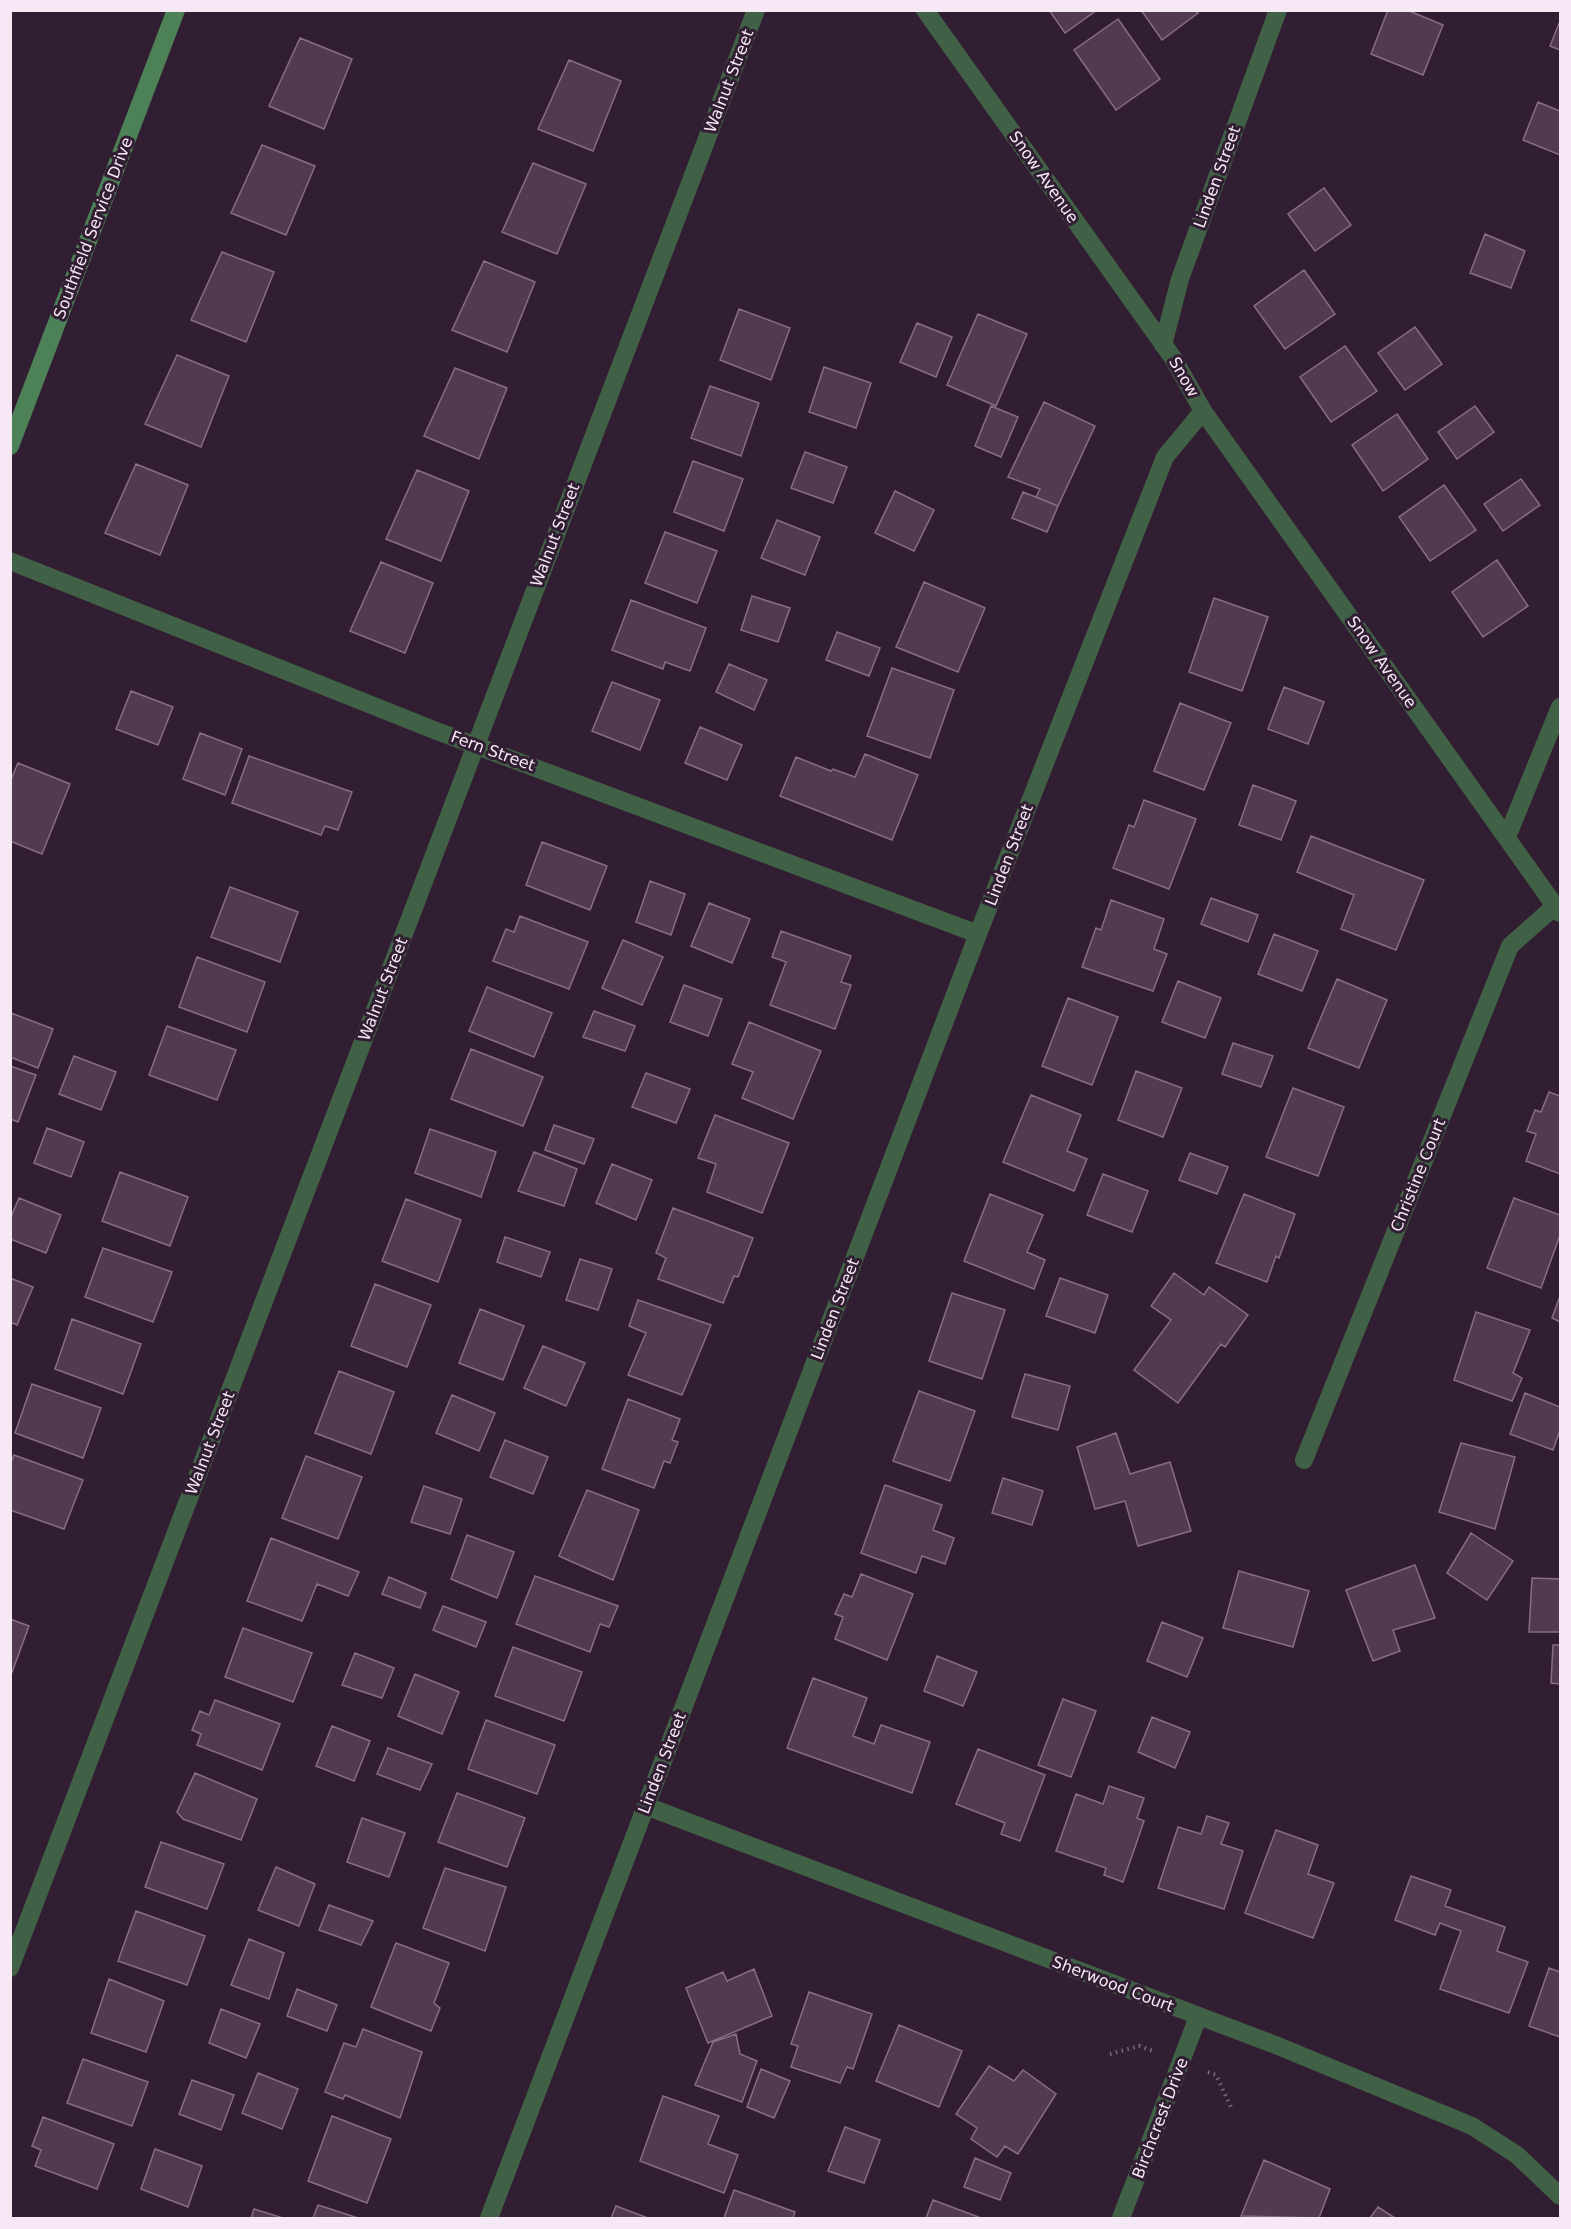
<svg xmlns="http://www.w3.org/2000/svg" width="1571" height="2229" viewBox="0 0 1571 2229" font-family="'DejaVu Sans',sans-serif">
<rect width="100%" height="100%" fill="#321e32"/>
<path fill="#523b51" stroke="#876e86" stroke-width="1.5" d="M 1049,10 L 1097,10 L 1065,33 Z
M 1141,10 L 1196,10 L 1198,13 L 1162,40 Z
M 1388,10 L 1407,10 L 1443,25 L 1423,75 L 1371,54 Z
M 1118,19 L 1160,79 L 1116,110 L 1074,50 Z
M 1560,21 L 1560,50 L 1550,46 Z
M 300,38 L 352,59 L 324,129 L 269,106 Z
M 569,60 L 621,81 L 593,151 L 538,129 Z
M 1538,102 L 1560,111 L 1560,155 L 1523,140 Z
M 262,145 L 315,166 L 286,235 L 231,213 Z
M 533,163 L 586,184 L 557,254 L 502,232 Z
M 1324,188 L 1351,225 L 1315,251 L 1288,214 Z
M 1485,234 L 1525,251 L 1511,288 L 1470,273 Z
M 222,252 L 274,272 L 246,342 L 191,320 Z
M 484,261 L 535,282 L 507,352 L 452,330 Z
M 1304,270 L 1335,314 L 1285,349 L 1254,306 Z
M 739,309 L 790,328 L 771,380 L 720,360 Z
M 978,314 L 1027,334 L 996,406 L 947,385 Z
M 917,323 L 952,337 L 936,377 L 900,362 Z
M 1415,327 L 1442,364 L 1405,390 L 1378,353 Z
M 1345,346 L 1377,391 L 1331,422 L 1300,377 Z
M 177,355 L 229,376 L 201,447 L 145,424 Z
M 824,367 L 871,383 L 856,428 L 809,412 Z
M 455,368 L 507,388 L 479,459 L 424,436 Z
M 710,386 L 759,403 L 741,456 L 691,438 Z
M 1044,402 L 1095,426 L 1058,506 L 1036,497 L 1040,489 L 1008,477 Z
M 991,406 L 1018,417 L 1001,457 L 975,446 Z
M 1475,406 L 1494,432 L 1457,459 L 1438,432 Z
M 1397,414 L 1428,459 L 1383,491 L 1352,445 Z
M 805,452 L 847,467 L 833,503 L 791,488 Z
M 693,461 L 743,479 L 724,531 L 674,512 Z
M 136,464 L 188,485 L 160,555 L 105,533 Z
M 417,470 L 469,491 L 441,561 L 386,539 Z
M 1521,479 L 1540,505 L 1503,531 L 1484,504 Z
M 1444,485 L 1476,530 L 1430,561 L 1399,517 Z
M 895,491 L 934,510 L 914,551 L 875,533 Z
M 1023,492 L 1058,506 L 1047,532 L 1012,518 Z
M 777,520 L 820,537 L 805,575 L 761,558 Z
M 665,532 L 717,551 L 697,603 L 645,583 Z
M 1497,560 L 1528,606 L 1483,637 L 1452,592 Z
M 381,562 L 433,583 L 405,653 L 350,631 Z
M 924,582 L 985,608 L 958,672 L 896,647 Z
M 752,596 L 790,608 L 778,642 L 741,630 Z
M 1214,598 L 1268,617 L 1242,691 L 1189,672 Z
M 631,600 L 706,628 L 690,671 L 665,662 L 663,669 L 612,650 Z
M 837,632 L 880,648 L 869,676 L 826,660 Z
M 729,664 L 767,680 L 754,710 L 716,692 Z
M 892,668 L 954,690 L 930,758 L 867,736 Z
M 612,682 L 660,700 L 640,750 L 592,731 Z
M 1284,687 L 1324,702 L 1308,744 L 1268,729 Z
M 131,691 L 173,707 L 158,745 L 116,729 Z
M 1180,703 L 1231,723 L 1204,790 L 1154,771 Z
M 700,727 L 742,745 L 727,780 L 685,763 Z
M 200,733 L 242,749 L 225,795 L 183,779 Z
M 865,754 L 918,775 L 892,840 L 780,796 L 796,757 L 831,771 L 833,769 L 855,777 Z
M 249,756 L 352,792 L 338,830 L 325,826 L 321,835 L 232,803 Z
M 18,763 L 70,784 L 42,854 L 10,841 L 10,782 Z
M 1253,785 L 1296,801 L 1281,840 L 1239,825 Z
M 1144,800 L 1196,819 L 1169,889 L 1113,868 L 1129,825 L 1134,827 Z
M 1311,836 L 1424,880 L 1396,950 L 1341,929 L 1354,895 L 1297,872 Z
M 542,842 L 607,866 L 590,910 L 526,885 Z
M 650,881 L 685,894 L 671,935 L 636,922 Z
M 230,887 L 298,912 L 280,962 L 211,937 Z
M 1211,898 L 1258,915 L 1248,942 L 1201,924 Z
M 1111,900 L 1164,919 L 1154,949 L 1167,954 L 1153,991 L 1082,967 L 1096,928 L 1101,930 Z
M 709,903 L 750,919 L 732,963 L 691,946 Z
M 520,916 L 588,942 L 569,989 L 493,961 L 506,929 L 514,932 Z
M 781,931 L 851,956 L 841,982 L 851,985 L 835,1029 L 770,1005 L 786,962 L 772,957 Z
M 1274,934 L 1318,951 L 1302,991 L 1258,974 Z
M 623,940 L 663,957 L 642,1005 L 602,988 Z
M 197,957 L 265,982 L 247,1032 L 179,1007 Z
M 1337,979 L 1387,1000 L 1359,1068 L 1308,1048 Z
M 1178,981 L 1221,998 L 1205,1038 L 1162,1022 Z
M 684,985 L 722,999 L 708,1036 L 670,1022 Z
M 487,987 L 552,1013 L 534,1057 L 469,1031 Z
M 1068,998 L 1118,1017 L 1092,1085 L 1042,1066 Z
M 594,1011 L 635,1026 L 625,1051 L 583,1037 Z
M 11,1013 L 53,1029 L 38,1068 L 10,1057 Z
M 749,1022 L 821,1051 L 793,1119 L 742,1098 L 753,1072 L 732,1064 Z
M 167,1026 L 236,1050 L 217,1100 L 149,1075 Z
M 1233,1043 L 1273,1056 L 1261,1087 L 1222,1074 Z
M 471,1049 L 543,1077 L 523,1126 L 451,1099 Z
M 74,1056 L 116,1072 L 101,1110 L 59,1094 Z
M 10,1066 L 36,1075 L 18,1122 L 10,1119 Z
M 1136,1071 L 1182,1088 L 1163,1137 L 1118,1120 Z
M 646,1073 L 690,1089 L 676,1123 L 632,1107 Z
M 1293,1088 L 1344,1107 L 1318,1176 L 1266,1157 Z
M 1549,1092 L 1560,1096 L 1560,1174 L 1526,1161 L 1536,1134 L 1527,1131 L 1535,1110 L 1541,1112 Z
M 1031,1095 L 1081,1115 L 1067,1151 L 1087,1159 L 1074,1191 L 1003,1162 Z
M 715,1115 L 789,1143 L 762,1213 L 707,1192 L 716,1164 L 698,1158 Z
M 554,1125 L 594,1139 L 584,1164 L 545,1150 Z
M 47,1128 L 84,1142 L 71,1177 L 34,1163 Z
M 430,1129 L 496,1152 L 481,1197 L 415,1173 Z
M 534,1152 L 577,1169 L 564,1206 L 518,1191 Z
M 1190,1153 L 1228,1167 L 1217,1194 L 1179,1180 Z
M 612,1164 L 652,1180 L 636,1220 L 596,1203 Z
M 120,1172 L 188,1197 L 170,1246 L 102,1221 Z
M 1103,1174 L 1148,1191 L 1132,1232 L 1087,1215 Z
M 990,1194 L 1043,1215 L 1027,1252 L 1045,1260 L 1034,1289 L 964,1261 Z
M 1244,1194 L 1295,1214 L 1279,1258 L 1276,1256 L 1267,1282 L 1216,1263 Z
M 19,1198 L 61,1215 L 46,1253 L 10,1239 L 10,1219 Z
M 1514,1198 L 1560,1215 L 1560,1235 L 1541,1288 L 1487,1268 Z
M 406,1199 L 461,1220 L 438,1282 L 382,1261 Z
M 673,1208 L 753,1238 L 738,1277 L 734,1276 L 723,1303 L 658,1279 L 666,1258 L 656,1253 Z
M 505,1237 L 550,1252 L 541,1277 L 497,1262 Z
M 103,1248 L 172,1272 L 153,1322 L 85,1297 Z
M 580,1259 L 612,1269 L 598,1310 L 566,1300 Z
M 1174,1273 L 1204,1295 L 1209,1287 L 1248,1315 L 1225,1347 L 1221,1344 L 1178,1403 L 1134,1370 L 1171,1320 L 1151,1306 Z
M 10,1278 L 33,1287 L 17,1325 L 10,1322 Z
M 1060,1278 L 1108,1295 L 1095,1333 L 1046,1316 Z
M 375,1284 L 431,1305 L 407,1367 L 351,1346 Z
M 952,1293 L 1005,1310 L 982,1379 L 929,1361 Z
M 1560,1296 L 1560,1322 L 1552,1318 Z
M 638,1300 L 711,1325 L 682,1395 L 628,1375 L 646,1333 L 629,1326 Z
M 480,1309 L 524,1326 L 503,1380 L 459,1363 Z
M 1476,1312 L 1530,1330 L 1513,1373 L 1522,1378 L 1512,1401 L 1454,1380 Z
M 72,1319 L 141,1344 L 123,1394 L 55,1369 Z
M 543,1346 L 585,1363 L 566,1406 L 524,1388 Z
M 339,1371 L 394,1392 L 371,1454 L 315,1433 Z
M 1025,1374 L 1070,1386 L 1058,1430 L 1012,1417 Z
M 32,1384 L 101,1408 L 83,1458 L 15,1433 Z
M 919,1391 L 975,1411 L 950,1481 L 893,1461 Z
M 1525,1393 L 1560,1407 L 1560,1430 L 1553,1450 L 1510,1434 Z
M 452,1395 L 495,1413 L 479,1451 L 436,1433 Z
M 628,1399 L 680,1419 L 672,1440 L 678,1442 L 670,1463 L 664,1461 L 654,1488 L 602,1469 Z
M 1116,1433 L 1130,1474 L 1170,1462 L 1191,1531 L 1138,1546 L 1125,1501 L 1095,1509 L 1077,1447 Z
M 505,1440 L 548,1457 L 533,1494 L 490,1477 Z
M 1461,1443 L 1515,1457 L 1495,1529 L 1439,1512 Z
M 14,1455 L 83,1480 L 64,1529 L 10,1510 L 10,1464 Z
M 306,1456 L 362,1477 L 338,1539 L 282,1518 Z
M 1003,1478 L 1043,1491 L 1032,1525 L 992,1513 Z
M 885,1485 L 942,1505 L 933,1530 L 954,1538 L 945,1564 L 922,1556 L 916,1573 L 861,1553 Z
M 424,1486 L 462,1499 L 450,1534 L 411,1522 Z
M 587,1490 L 639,1510 L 613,1580 L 559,1556 Z
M 1471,1533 L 1513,1561 L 1487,1600 L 1447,1573 Z
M 467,1535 L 514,1552 L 497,1598 L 451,1579 Z
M 271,1538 L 359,1572 L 348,1596 L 317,1584 L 302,1621 L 247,1601 Z
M 1415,1565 L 1435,1618 L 1393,1630 L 1400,1651 L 1373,1661 L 1346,1590 Z
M 1239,1571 L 1309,1591 L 1293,1647 L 1223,1628 Z
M 861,1574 L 913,1594 L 887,1660 L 835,1639 L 843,1617 L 835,1614 L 844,1594 L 852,1597 Z
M 535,1576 L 618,1606 L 609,1627 L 600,1624 L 590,1652 L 516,1624 Z
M 389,1577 L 426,1593 L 420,1608 L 382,1594 Z
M 1532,1578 L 1560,1579 L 1560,1632 L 1529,1632 Z
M 443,1606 L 486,1622 L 476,1647 L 433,1630 Z
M 10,1619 L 29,1626 L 11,1675 L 10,1675 Z
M 1162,1622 L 1203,1638 L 1187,1677 L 1147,1661 Z
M 243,1628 L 312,1653 L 293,1702 L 225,1677 Z
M 1553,1645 L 1560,1645 L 1560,1684 L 1551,1683 Z
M 513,1647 L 582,1672 L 564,1721 L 495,1696 Z
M 355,1653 L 394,1668 L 382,1698 L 342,1685 Z
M 937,1656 L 977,1672 L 963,1706 L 924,1691 Z
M 415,1674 L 459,1692 L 442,1734 L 398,1716 Z
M 813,1678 L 867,1698 L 853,1736 L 874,1744 L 881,1725 L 930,1742 L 912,1793 L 787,1748 Z
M 1063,1699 L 1096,1711 L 1071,1777 L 1038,1765 Z
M 215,1700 L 280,1724 L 262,1770 L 197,1745 L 201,1734 L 192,1730 L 200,1711 L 209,1715 Z
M 1152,1717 L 1190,1732 L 1175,1768 L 1138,1752 Z
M 486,1720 L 555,1745 L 537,1794 L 468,1769 Z
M 332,1726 L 370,1741 L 354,1781 L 316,1766 Z
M 388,1748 L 432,1764 L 420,1790 L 377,1774 Z
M 978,1749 L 1045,1775 L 1020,1841 L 1001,1834 L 1005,1823 L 956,1804 Z
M 195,1773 L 257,1799 L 241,1840 L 183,1819 L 177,1812 Z
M 1109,1786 L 1144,1798 L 1137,1818 L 1144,1821 L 1123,1882 L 1104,1875 L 1106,1868 L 1056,1851 L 1076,1794 L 1103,1804 Z
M 457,1793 L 525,1818 L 507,1867 L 438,1842 Z
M 1207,1816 L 1229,1823 L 1221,1844 L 1243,1851 L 1224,1909 L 1158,1888 L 1178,1827 L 1201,1834 Z
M 362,1818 L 405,1833 L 389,1877 L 347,1862 Z
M 1276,1830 L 1318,1845 L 1308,1874 L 1334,1883 L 1313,1938 L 1245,1913 Z
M 161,1842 L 224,1864 L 207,1909 L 145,1887 Z
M 276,1867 L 315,1884 L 299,1926 L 258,1910 Z
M 445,1868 L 506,1887 L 485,1951 L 423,1928 Z
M 1411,1876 L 1451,1890 L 1445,1906 L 1505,1927 L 1497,1951 L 1528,1962 L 1509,2013 L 1440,1989 L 1461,1931 L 1440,1923 L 1435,1935 L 1395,1920 Z
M 329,1905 L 373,1921 L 361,1945 L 319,1930 Z
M 136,1911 L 205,1936 L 187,1985 L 118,1961 Z
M 249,1939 L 284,1953 L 269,1999 L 231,1985 Z
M 396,1943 L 449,1963 L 434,2003 L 440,2008 L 431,2031 L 371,2007 Z
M 1549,1968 L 1560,1972 L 1560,2037 L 1529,2026 Z
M 754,1969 L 772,2016 L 708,2043 L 686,1988 L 723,1972 L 727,1981 Z
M 109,1979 L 164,2001 L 146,2052 L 91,2033 Z
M 297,1989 L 337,2005 L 327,2031 L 287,2016 Z
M 809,1992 L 872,2014 L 853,2069 L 847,2067 L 840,2083 L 791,2067 L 798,2046 L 791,2044 Z
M 221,2009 L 260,2024 L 246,2058 L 209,2043 Z
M 899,2025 L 962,2051 L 939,2107 L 876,2081 Z
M 363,2029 L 422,2052 L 400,2118 L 345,2095 L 343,2099 L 325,2092 L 344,2043 L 356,2047 Z
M 736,2034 L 740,2054 L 757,2061 L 742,2102 L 695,2085 L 713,2042 Z
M 83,2059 L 148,2082 L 132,2126 L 67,2103 Z
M 989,2066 L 1014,2081 L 1023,2070 L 1056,2094 L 1018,2154 L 1005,2146 L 997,2157 L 971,2139 L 977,2128 L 956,2114 Z
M 761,2069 L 790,2081 L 774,2118 L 747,2107 Z
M 258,2073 L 298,2089 L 282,2129 L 242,2113 Z
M 192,2080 L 234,2095 L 221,2130 L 179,2114 Z
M 663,2096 L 719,2116 L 708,2144 L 738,2155 L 724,2193 L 640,2161 Z
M 332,2116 L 391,2139 L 367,2203 L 308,2181 Z
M 43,2117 L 114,2144 L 97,2189 L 35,2166 L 41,2150 L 32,2146 Z
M 845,2127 L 880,2140 L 864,2183 L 828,2171 Z
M 155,2149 L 202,2166 L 188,2207 L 141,2189 Z
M 975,2158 L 1011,2173 L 1000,2200 L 964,2187 Z
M 1264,2160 L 1330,2189 L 1319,2218 L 1241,2216 Z
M 734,2190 L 795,2212 L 793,2218 L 724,2218 Z
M 933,2200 L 981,2218 L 926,2218 Z
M 318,2205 L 358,2218 L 313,2218 Z
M 616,2206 L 648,2218 L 611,2218 Z
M 1378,2207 L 1395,2218 L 1370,2218 Z
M 254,2209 L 283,2218 L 251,2218 Z"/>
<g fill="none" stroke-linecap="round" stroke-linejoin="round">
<path stroke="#7d6b7d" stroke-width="4" stroke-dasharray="1.5 4.5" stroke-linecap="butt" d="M 1110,2054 L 1139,2046 L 1153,2051
M 1208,2072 L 1216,2075 L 1231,2107"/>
<path stroke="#416146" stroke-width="18" d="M 925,10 L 1173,358 L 1203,411 L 1560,913
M 1163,345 L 1180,279 L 1278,10
M 10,561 L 434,730 L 978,934
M 1507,837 L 1560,707
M 1304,1460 L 1510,946 L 1555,906
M 646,1806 L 1278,2046 L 1472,2126 L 1517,2155 L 1560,2196
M 10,1968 L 756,10
M 489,2218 L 978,934 L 1165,457 L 1203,411
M 1121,2218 L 1198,2017"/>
<path stroke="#4d8157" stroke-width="18" d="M 10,446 L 176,10"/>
</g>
<g text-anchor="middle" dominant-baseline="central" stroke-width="6" stroke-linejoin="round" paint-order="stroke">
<g font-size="16" fill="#f7e8f6" stroke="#321e32">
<text transform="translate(729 81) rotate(-69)">Walnut Street</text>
<text transform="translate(1044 177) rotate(55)">Snow Avenue</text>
<text transform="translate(1217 177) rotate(-70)">Linden Street</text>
<text transform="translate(93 228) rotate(-69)">Southfield Service Drive</text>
<text transform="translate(1184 377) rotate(60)">Snow</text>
<text transform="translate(555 535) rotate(-69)">Walnut Street</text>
<text transform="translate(1382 662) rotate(55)">Snow Avenue</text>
<text transform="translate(493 751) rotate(20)">Fern Street</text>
<text transform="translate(1009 855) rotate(-69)">Linden Street</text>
<text transform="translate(383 989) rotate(-69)">Walnut Street</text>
<text transform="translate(1418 1175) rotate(-68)">Christine Court</text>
<text transform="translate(835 1309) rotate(-69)">Linden Street</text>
<text transform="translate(210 1443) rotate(-69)">Walnut Street</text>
<text transform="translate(662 1763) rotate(-69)">Linden Street</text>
<text transform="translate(1113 1984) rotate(21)">Sherwood Court</text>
<text transform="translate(1160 2118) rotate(-69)">Birchcrest Drive</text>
</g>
</g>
<rect width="1571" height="2229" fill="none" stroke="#f7e8f6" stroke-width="24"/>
</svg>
